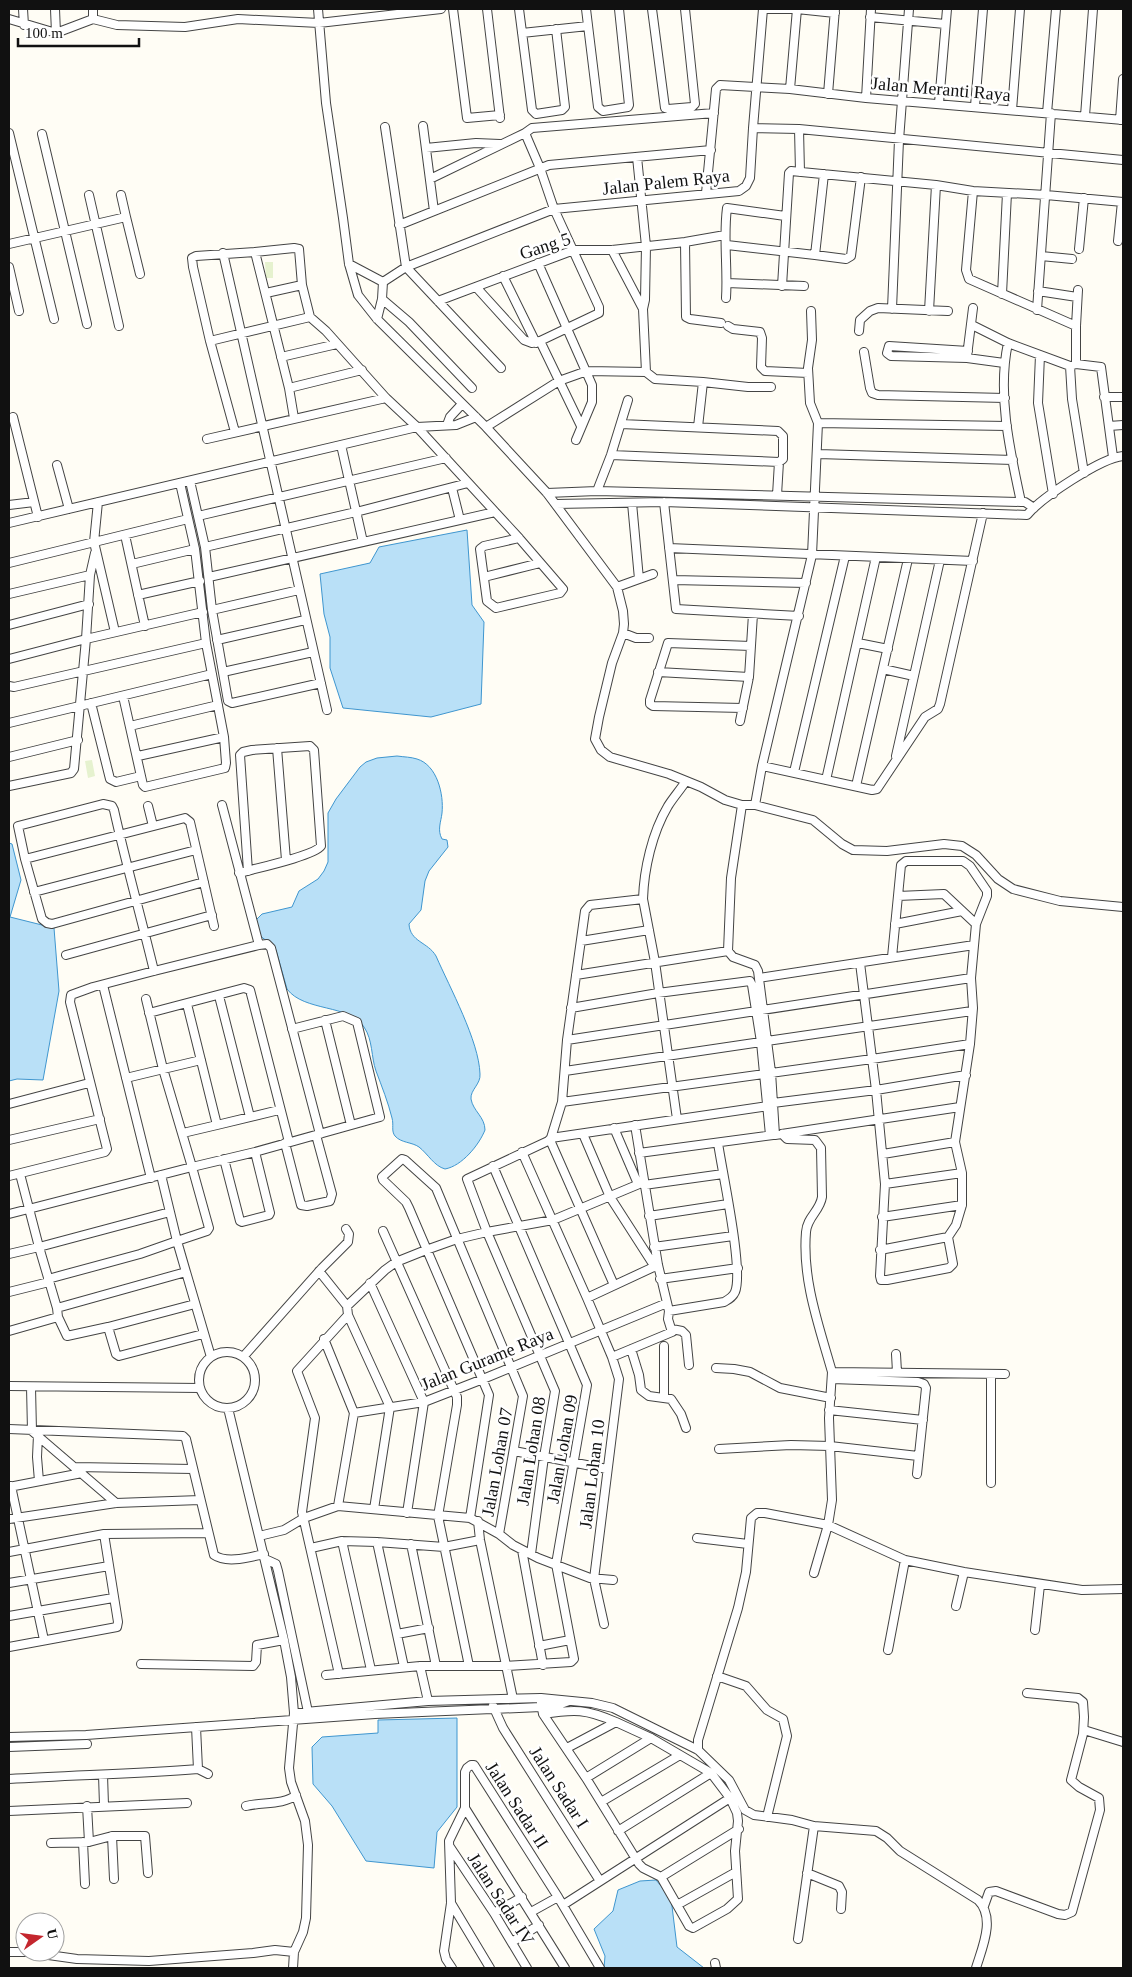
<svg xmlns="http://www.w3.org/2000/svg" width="1132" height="1977" viewBox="0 0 1132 1977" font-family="'Times New Roman',serif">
<rect width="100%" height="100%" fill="#fffdf5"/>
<path fill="#e6f2cf" d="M 265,262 L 273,262 L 273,278 L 266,278 Z
M 92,760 L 95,776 L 88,778 L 85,761 Z"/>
<path fill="#b9e0f7" stroke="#3f96cf" d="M 467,530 L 472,605 L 484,622 L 481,704 L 431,717 L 343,708 L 330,668 L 330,637 L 324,614 L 320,574 L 370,563 L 379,547 Z
M 397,756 C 404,757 411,757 417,759 C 437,765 444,794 442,813 C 441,822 437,830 442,839 L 447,840 L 448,847 L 429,871 L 425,881 L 421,910 L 409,924 C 410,942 428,942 436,956 C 450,988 479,1041 480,1074 C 481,1084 470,1090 471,1099 C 473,1111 485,1117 485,1130 C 479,1145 462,1166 445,1169 C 434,1166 428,1154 419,1147 C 412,1142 401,1143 395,1136 C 391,1131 394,1125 392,1118 C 388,1102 382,1087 376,1071 C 371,1057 373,1040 364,1027 C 350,1004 304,1012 287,989 L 276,950 L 272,945 L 259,935 L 256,920 L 262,914 L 292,907 L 299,891 L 318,879 L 324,871 L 328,862 L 328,813 L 336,799 L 360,767 L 366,762 L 377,758 Z
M 9,843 L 12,844 L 21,880 L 10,917 L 54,928 L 59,991 L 43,1080 L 17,1079 L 9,1081 Z
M 457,1718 L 457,1807 L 437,1832 L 434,1868 L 366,1861 L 332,1806 L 313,1784 L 312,1747 L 322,1737 L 378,1733 L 378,1720 Z
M 656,1880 L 671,1898 L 677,1947 L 704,1968 L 604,1968 L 605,1956 L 594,1929 L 613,1911 L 618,1890 L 640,1881 Z"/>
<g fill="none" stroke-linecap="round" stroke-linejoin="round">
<defs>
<path id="minor" d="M 23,9 L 24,25
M 55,9 L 56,33
M 93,9 L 93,19
M 318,9 L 326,103 L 343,218 L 349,264 L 358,295 L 377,319 L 486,427 L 547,493 L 617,587 L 623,611 L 624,624 L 623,633 L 612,663 L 599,717 L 595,739 L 601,750 L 610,757 L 669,774 L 701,787 L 725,800 L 742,805 L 755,805 L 813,820 L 842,844 L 853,850 L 887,851 L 944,844 L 962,846 L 976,855 L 998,879 L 1013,889 L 1060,901 L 1123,907
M 453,9 L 467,118 L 500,115
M 487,9 L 500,118
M 519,9 L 532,110 L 536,114 L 562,110 L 565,107 L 556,29
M 586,9 L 598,107 L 603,111 L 628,107 L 629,105 L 619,9
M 652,9 L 665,108 L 668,109 L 692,107 L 695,104 L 685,9
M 870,17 L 945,24
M 9,19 L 56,33 L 93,19 L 117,25 L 185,27 L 238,19 L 319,23 L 441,9
M 522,33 L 588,26
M 790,89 L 797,9
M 828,94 L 835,9
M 866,98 L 871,9
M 939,103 L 947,9
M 975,106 L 983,9
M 1012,110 L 1020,9
M 1047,113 L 1056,9
M 1085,116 L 1093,9
M 1120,120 L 1123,79
M 423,126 L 434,211
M 385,127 L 406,267 L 501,368
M 753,128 L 763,9 L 797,9 L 835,13
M 799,129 L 800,172
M 9,133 L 54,319
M 42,134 L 87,324
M 426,148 L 476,143 L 500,144
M 430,179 L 525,133 L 532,128 L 714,113
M 973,191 L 966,270 L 969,279 L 1076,326
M 706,193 L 716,89 L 720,85 L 790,89 L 866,98 L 1123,120
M 89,195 L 119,326
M 121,195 L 126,217
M 399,225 L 549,165 L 711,150
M 1118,241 L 1122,202
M 685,242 L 686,317 L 690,319 L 721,323
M 9,244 L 126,217 L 140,274
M 727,245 L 815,255 L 824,174
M 1079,249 L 1084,198
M 612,250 L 643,309 L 645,300 L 646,246 L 637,157
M 255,252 L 294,248 L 299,249 L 302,285 L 310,317 L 326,331 L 386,398 L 417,427 L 519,538 L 563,589 L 560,593 L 496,608 L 487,601 L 480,549 L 484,546 L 519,538
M 223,253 L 327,710
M 815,255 L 846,259 L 851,256 L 861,177
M 1041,256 L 1072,259
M 538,263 L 592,385 L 592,402 L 576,440
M 349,264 L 383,282 L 382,299 L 377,319
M 9,267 L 19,311
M 503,276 L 536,343
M 383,282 L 406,267 L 554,209 L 739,191 L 746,186 L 750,178 L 753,128 L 799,129 L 1123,160
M 727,283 L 804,286
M 782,286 L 789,173 L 791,171 L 936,185 L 973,191 L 1046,195 L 1123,202
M 476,287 L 524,340 L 532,343 L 540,341 L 599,313 L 599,307 L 554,209 L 540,168 L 525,133
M 1038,291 L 1077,297
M 266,293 L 302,285
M 1002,294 L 1007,193
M 726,298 C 728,268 723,238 727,208 L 785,216
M 382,299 L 409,322 L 472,388
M 438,301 L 574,250 L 612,250 L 685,242 L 725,235
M 643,309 L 646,372
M 892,309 L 899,140 L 909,9
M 1037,310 L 1051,113
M 811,311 L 812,340 L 808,368 L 810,403 L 818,423
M 929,311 L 936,185
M 972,325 L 1008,343 L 1070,366 L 1076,364 L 1101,367 L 1113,457
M 728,326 L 733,329 L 760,332 L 762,338 L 761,367 L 765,371 L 808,373
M 859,331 L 860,320 L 870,311 L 878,308 L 948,311
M 210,341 L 310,317
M 540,341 L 581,426
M 1008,343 C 997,394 1010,451 1021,502
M 968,351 L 889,346 L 887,353 L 891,356 L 967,358 L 1004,363
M 864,352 L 870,388 L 872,393 L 878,395 L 1005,398
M 1040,355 L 1038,403 L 1053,494
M 967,356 L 973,308
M 281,357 L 337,344
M 1076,364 L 1076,326 L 1078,290
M 1070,366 L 1072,399 L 1084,473
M 703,382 L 748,387 L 771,387
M 289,388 L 362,370
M 1104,397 L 1123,397
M 13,417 L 38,517
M 447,425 L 450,417 L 462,404
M 1109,426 L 1123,425
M 486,427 L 559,381 L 587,371 L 646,372 L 655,379 L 703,382 L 698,427
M 235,432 L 210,341 L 193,267 L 192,258 L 196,256 L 255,252 L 289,388 L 294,418
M 207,439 L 386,398
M 341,445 L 363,542
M 818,454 L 1013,460
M 611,455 L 779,462 L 783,459 L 783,436 L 778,431 L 621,424
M 57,465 L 69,509
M 190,481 L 205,547 L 212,610 L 228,701 L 232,703 L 321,683
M 452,488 L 460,520
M 597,491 L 611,455 L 628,400
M 547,493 L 597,491 L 1021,502 L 1025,502 L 1034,508
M 777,495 L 779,462
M 98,502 L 94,542 L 115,632
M 664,502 L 676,609 L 799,616
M 632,503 L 639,579
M 556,504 L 664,502 L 1027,515 C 1041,498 1101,458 1123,456
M 9,505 L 34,502
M 198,516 L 446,458
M 9,523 L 417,427 L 456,425 L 476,417
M 125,535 L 145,626
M 205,547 L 356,512 L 468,483
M 669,548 L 973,561
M 9,563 L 188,519
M 132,564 L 195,549
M 209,577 L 495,512
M 484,577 L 540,563
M 673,580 L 806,583
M 617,587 L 653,574
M 9,594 L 90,575
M 138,595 L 200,581
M 212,610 L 299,590
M 9,625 L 89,604
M 623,633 L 636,638 L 649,638
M 217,640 L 305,620
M 858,643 L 888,649
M 9,659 L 86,639 L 203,612
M 883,669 L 914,676
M 223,672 L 313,652
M 658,672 L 749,677
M 9,686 L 14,687 L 206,643
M 123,696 L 143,785 L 145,787 L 225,768 L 226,763 L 224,737 L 206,643 L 195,549 L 180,483
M 91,703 L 110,779 L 116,782 L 141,776
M 743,708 L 653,706 L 650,704 L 650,700 L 668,643 L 751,646
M 740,721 L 749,677 L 753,614
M 9,723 L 212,674
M 130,726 L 218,705
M 277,748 L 286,860
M 138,756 L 224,737
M 896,756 L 940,560
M 9,757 L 78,740
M 762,766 L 872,790 L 877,789 L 925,717 L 938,709 L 940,704 L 983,513
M 794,772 L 845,556
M 826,780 L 876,557
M 9,786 L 71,773 L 74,769 L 86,639 L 90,575 L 95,553
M 856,786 L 908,559
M 755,805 L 762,766 L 812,555 L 818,423 L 1007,426
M 148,806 L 153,826
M 25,859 L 185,818 L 190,822 L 214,926
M 239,873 C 253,869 314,856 321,846 L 314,750 L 310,746 L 252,750 L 243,752 L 240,755 L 248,871
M 34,892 L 196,850
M 898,896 L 944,894 L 976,924
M 643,899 C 644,869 652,833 668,806 C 673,798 680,790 686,781
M 895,924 L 962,911
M 581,941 L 649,930
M 259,945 L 267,944 L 271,948 L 320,1134
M 728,951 L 731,878 L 742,805
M 66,955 L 212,915
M 860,963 L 876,1090 L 885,1184 L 880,1276 L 881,1280 L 887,1280 L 949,1268 L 953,1264 L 948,1237 L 956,1225 L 962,1205 L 962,1173 L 955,1142 L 970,1044 L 973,1008 L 971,978 L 976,924 L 987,896 L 987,891 L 970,866 L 963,861 L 906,861 L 901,865 L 892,957
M 154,971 C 141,917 126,864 114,810 L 112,806 L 103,804 L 18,826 L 25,859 L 42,919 L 47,923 L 52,924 L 204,882
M 576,975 L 728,951 L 733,957 L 755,965 L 758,971 L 771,1072 L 775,1135 L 960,1107
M 759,978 L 974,945
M 103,985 L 151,1178
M 219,996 L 250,1117
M 146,999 L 163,1069 L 192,1167 L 255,1152 L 380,1117 L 357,1022 L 343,1016 L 292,1029
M 571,1008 L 658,993 L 750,981 L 752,985 L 761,1042 L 770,1135
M 149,1013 L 244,988 L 250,990 L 289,1142
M 325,1020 L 351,1125
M 567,1040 L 971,978
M 767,1041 L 972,1011
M 565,1071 L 761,1042
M 126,1078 L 201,1060
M 562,1102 L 872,1059 L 970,1044
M 773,1103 L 876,1090 L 966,1075
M 9,1104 L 89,1083
M 217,1125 L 279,1110
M 614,1128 L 638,1184
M 183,1133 L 217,1125 L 187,1004
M 583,1134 L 610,1197 L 655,1267
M 782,1134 L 787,1139 L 815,1140 L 821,1148 L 822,1197 C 820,1211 807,1217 806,1232 C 802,1280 819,1326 832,1372
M 551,1138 L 562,1102 L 567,1040 L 585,911 L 590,905 L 643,899 L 655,962 L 677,1119
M 9,1140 L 100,1119
M 550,1140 L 614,1285
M 285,1143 L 301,1205 L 307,1206 L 330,1201 L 332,1194 L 316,1135
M 522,1152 L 587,1298 L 612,1357 L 619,1379 L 594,1579 L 604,1624
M 639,1153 L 773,1135
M 883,1154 L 955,1142
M 224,1159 L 240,1221 L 242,1222 L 269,1215 L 270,1213 L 255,1152
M 9,1176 L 105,1152 L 107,1149 L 70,1002 L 71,995 L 93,987 L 154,971 L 259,945 L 222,805
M 885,1184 L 962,1173
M 644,1185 L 723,1174
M 170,1212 L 39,1247 L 57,1308 L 58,1317 L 67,1336 L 108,1327 L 116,1354 L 119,1356 L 203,1334
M 9,1214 L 192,1167 L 209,1228 L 207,1231 L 177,1241 L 186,1272 L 57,1308
M 649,1216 L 728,1204
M 882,1217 L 962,1205
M 383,1231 L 457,1397 L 457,1405 L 438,1516 L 469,1666
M 654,1247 L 733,1236
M 880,1250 L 948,1237
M 9,1254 L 39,1247 L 20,1174
M 319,1271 L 347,1306 L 348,1315 L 390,1407 L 374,1509
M 186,1272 L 211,1357
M 48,1279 L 140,1254 L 177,1241 L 161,1175
M 660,1279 L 738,1268
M 370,1283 L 424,1402 L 407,1513
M 9,1292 L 49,1282
M 587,1298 L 658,1265
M 347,1306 L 385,1270 L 396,1262 L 426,1250 L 457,1239 L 487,1232 L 553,1220 L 644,1182
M 669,1311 L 724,1302 C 729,1299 733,1297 735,1292 C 744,1271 722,1171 718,1143
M 108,1327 L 195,1304
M 672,1329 L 682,1331 L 686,1335 L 689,1365
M 9,1331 L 58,1317
M 324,1339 L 354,1413 L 338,1506
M 664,1346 L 664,1397
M 631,1349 L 639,1375 L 641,1390 L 649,1396 L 671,1399 L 681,1414 L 686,1428
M199 1380a28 28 0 1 1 56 0a28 28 0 1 1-56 0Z
M 896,1354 L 897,1372
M 243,1357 L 322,1268 L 348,1242 L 349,1234 L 346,1229
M 612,1357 L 672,1332 L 668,1319 L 669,1311 L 658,1265 L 635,1125
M 716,1368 L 734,1369 L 750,1372 L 780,1388 L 831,1398
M 991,1374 L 991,1483
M 832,1379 L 918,1382 L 924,1384 L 926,1388 L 917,1474
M 9,1386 L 200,1388
M 31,1387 L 32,1431 L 116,1503
M 228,1408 L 284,1640 L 291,1677 L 294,1713 L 289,1768 L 291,1782 L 305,1821 L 308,1845 L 306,1918 L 303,1932 L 294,1952 L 293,1968
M 829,1410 L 923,1420
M 354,1413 L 424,1402 L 483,1379 L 667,1303
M 9,1429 L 183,1436 L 186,1439 L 214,1555 C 227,1564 250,1557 264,1554
M 38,1435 L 37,1457 L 39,1481
M 719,1449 L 791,1445 L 830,1446 L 918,1456
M 514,1451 L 607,1469
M 75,1467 L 193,1469
M 11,1486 L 44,1640
M 9,1487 L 82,1473
M 470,1518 L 489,1395 L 409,1208 L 406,1202 L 383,1180 L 382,1177 L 402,1159 L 405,1160 L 436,1188 L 523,1396 L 499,1534
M 9,1519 L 116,1503 L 200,1500
M 478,1521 L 480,1540 L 513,1699
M 259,1536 L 284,1530 L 304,1518 L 338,1506 L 470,1518 L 499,1534 L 513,1545 L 538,1558 L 590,1578 L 613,1580
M 697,1538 L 748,1544
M 342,1541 L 371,1670
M 377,1542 L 404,1667
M 411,1544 L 436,1666
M 311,1548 L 342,1541 L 377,1542 L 444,1547 L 480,1540
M 522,1550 L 543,1665
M 9,1552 L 104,1534 L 208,1533
M 531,1554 L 544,1457 L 555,1391 L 487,1232 L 467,1179 L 548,1141 L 551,1138 L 768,1106
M 265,1559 L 276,1564 L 278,1571 L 308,1712
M 814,1573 L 828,1525 L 832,1500 L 829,1418 L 832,1372 L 1005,1374
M 9,1583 L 109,1566
M 956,1606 L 964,1572
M 9,1616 L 113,1598
M 1035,1630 L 1040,1585
M 397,1634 L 429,1628
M 539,1646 L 570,1640
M 9,1647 L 117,1627 L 118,1622 L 104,1534
M 888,1650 L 905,1560
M 141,1664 L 253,1666 L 256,1662 L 257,1645 L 284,1640
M 420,1666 L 428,1701
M 339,1674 L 302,1512 L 315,1418 L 297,1371 L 348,1315
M 326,1675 L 420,1666 L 506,1666 L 571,1662 L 574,1659 L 556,1564 L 587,1385 L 493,1166
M 717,1676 L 746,1686 L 767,1710 L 783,1719 L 787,1736 L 767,1817
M 541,1703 L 543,1714 L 586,1778 L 639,1864 L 643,1868 L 661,1877 L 677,1905 L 736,1872
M 493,1706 L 503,1728 L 600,1881
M 294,1713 L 428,1701 L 541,1698 L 592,1703 L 613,1708 L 698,1750 L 729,1780 L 745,1810 L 754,1815 L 792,1820 L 814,1826 L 876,1831 L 887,1838 L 900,1851 L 978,1900 C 996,1918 982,1948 976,1968
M 543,1714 C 575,1709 586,1709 616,1722
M 196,1727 L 198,1769 L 208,1774
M 1084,1730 L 1123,1742
M 9,1737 L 86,1735 L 375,1714 L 541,1707 L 558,1705 L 569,1701
M 9,1747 L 87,1744
M 698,1750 L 698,1740 L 738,1608 L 746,1572 L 751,1518 L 757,1513 L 765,1513 L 828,1525 L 905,1560 L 964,1572 L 1082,1590 L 1123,1589
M 103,1775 L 104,1805
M 586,1778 L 651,1738
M 9,1779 C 72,1775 135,1774 198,1769
M 601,1802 L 680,1755
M 246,1806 C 262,1802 284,1805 296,1795
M 465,1808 L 565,1968
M 9,1811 L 187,1803
M 618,1831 L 711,1773
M 112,1836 L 114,1879
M 83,1842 L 85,1884
M 89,1842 L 112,1836 L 145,1836 L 148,1873
M 51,1843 L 89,1842 L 87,1806
M 450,1847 L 494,1913 L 527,1968
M 807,1873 L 839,1886 L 842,1892 L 841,1909
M 661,1877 L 739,1829
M 451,1903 L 490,1968
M 563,1905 L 730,1798 L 711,1773 L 651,1738 L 616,1722 L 567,1748
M 677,1905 L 689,1926 L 693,1928 L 727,1909 L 738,1899 L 735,1851 L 738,1821 L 737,1813 L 730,1798
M 984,1906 L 989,1892 L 996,1891 L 1058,1914 L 1065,1915 L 1072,1912 L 1100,1810 L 1099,1798 L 1079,1787 L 1071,1780 L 1083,1734 L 1084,1717 L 1083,1702 L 1078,1698 L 1027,1693
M 531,1912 L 558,1897
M 494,1913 L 522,1897
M 798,1939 L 814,1826
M 512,1942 L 539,1925
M 9,1952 L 25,1952
M 27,1952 L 77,1959 L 149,1961 L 253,1953 L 275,1950 L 294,1952
M 715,1963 L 716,1968
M 452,1968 L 446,1959 L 444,1951 L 451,1903 L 449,1841 L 465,1808 L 465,1772 L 467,1768 L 471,1765 L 474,1765 L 558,1897 L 600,1968"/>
</defs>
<use href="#minor" stroke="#444" stroke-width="10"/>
<use href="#minor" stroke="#fff" stroke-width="8"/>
</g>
<g text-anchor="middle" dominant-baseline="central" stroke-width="5" stroke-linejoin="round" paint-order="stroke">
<g font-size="18" fill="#111" stroke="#fff">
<text transform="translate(941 89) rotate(5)">Jalan Meranti Raya</text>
<text transform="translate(666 182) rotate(-6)">Jalan Palem Raya</text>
<text transform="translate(545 246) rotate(-18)">Gang 5</text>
<text transform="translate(487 1359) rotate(-22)">Jalan Gurame Raya</text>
<text transform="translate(562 1449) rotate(-80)">Jalan Lohan 09</text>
<text transform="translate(531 1451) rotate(-81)">Jalan Lohan 08</text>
<text transform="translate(497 1462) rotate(-80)">Jalan Lohan 07</text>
<text transform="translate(592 1474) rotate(-83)">Jalan Lohan 10</text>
<text transform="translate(559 1787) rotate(57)">Jalan Sadar I</text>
<text transform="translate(517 1805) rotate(57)">Jalan Sadar II</text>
<text transform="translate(501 1899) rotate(57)">Jalan Sadar IV</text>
</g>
</g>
<rect width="1132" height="1977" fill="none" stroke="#111111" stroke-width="20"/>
<g transform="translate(40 1937) rotate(76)"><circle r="24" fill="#ffffff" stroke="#a0a0a0"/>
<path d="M0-4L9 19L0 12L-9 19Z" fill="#c4262e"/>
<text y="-8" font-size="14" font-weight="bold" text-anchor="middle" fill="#111111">U</text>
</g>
<path d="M18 38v8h121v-8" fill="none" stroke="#111111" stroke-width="2.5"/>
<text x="25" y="38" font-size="15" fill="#111111" stroke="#ffffff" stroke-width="4" paint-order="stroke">100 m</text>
</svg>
